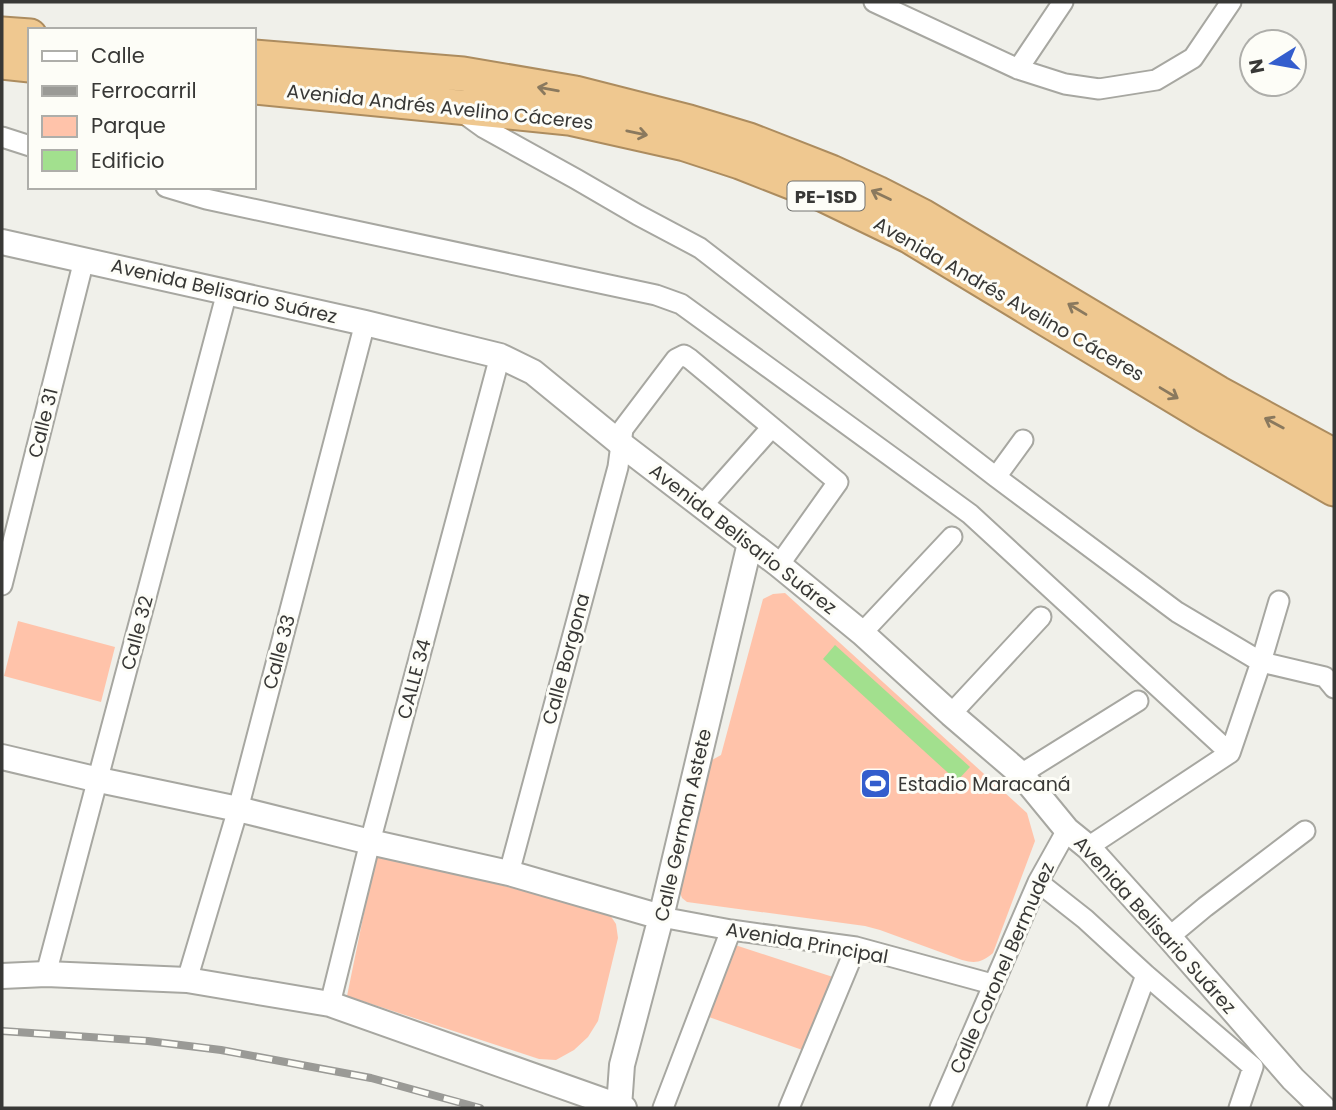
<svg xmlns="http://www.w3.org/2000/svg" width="1336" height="1110" viewBox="0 0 1336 1110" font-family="Poppins,sans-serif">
<rect width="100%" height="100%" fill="#f0f0ea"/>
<path fill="#ffc3aa" d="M 785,593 L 1027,813 L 1035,841 L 993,953 C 982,962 976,964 962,960 L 880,930 L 865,926 L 687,902 L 682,898 L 679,890 L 712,760 L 721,755 L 763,599 L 773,594 Z
M 18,621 L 115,647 L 101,702 L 4,676 Z
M 376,854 L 608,912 L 616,924 L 618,938 L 598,1021 L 588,1037 L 574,1050 L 556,1060 L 539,1059 L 347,996 Z
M 732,944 L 836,978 L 808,1052 L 706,1016 Z"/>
<path fill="#a2e08e" d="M 835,645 L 970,767 L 957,781 L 823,659 Z"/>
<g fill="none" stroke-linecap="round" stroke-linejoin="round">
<defs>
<path id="minor" d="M 874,2 L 1018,69 L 1065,84 L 1099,89 L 1156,80 L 1193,58 L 1231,2
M 1018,69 L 1063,2
M 463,107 L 466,115 L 484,128 L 576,179 L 638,215 L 700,248 L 996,477 L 1177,612 L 1261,662 L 1325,677 L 1334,688
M 2,137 L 30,146
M 166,187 L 206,199 L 656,295 L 681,304 L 970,514 L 1230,753
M 996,477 L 1023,440
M 702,506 L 772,427
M 2,585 L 84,260
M 862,633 L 952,537
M 951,714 L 1041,617
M 1021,774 L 1138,701
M 1088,847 L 1230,753 L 1261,662 L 1279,601
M 509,873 L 618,467 L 623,429 L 676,359 L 684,355 L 690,359 L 838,482 L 779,565
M 1038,882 L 1085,919 L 1146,975 L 1253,1067 L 1239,1108
M 661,917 L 731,930 L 856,947 L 992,984
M 1169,937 L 1205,907 L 1305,831
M 46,974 L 227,292
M 187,980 L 238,809 L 365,323
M 330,1004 L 370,842 L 500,356
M 663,1108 L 731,930
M 789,1108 L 856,947
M 940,1108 L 1038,882 L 1067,830
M 1097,1108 L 1146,975"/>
<path id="tertiary" d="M 2,242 L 365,323 L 500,356 L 533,372 L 621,444 L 779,565 L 862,633 L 951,714 L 1021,774 L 1067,830 L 1088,847 L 1169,937 L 1293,1079 L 1323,1108
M 2,757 L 99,780 L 238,809 L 370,842 L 509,873 L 661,917
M 2,976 L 46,974 L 187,980 L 330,1004 L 624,1108
M 619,1107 L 622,1065 L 661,917 L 750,543"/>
<path id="trunk" d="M 2,34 L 30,36
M 254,57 L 463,74 L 575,93 L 689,122 L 749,140 L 831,172 L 877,193 L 922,216 L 1218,393 L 1334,456
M 2,62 L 30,65
M 254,87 L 569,118 L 685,144 L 740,162 L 824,195 L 909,236 L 1207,416 L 1334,489"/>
</defs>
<use href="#minor" stroke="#a7a7a1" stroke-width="23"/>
<use href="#tertiary" stroke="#a7a7a1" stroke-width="28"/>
<use href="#trunk" stroke="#ac8c5f" stroke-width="37"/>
<use href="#minor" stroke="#fff" stroke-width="19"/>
<use href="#tertiary" stroke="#fff" stroke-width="24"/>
<use href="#trunk" stroke="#efc890" stroke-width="33"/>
<defs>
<path id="rail" d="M 2,1031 L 148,1041 L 221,1050 L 371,1078 L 480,1108"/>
</defs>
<use href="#rail" stroke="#9a9a96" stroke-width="8"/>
<use href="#rail" stroke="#fdfdf7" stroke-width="5" stroke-dasharray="16" stroke-linecap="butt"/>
</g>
<defs><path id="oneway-shaft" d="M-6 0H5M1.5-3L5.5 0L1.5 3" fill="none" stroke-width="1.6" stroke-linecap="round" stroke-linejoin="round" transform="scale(1.75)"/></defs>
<g stroke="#8a795e">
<use href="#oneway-shaft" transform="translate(548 89) rotate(-170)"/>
<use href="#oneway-shaft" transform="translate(637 133) rotate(12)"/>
<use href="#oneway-shaft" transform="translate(881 195) rotate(-154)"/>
<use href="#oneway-shaft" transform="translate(1077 309) rotate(-149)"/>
<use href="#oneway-shaft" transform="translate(1169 393) rotate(31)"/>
<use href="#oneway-shaft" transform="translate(1274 423) rotate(-152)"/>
</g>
<defs>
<symbol id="stadium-square" viewBox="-11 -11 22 22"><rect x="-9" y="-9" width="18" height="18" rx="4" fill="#335dcd" stroke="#fdfdf7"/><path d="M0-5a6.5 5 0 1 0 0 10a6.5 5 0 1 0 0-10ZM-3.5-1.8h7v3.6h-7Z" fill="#fff"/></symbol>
</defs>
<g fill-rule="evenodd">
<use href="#stadium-square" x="858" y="766" width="35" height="35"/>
</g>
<g text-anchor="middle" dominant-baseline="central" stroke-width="6" stroke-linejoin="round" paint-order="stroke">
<rect fill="#fdfdf7" stroke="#737370" stroke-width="2" x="787.5" y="181.5" width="77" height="29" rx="5"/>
<g font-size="18" font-weight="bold" fill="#383836">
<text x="826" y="196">PE-1SD</text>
</g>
<g font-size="19" fill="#383836" stroke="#fdfdf7">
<text transform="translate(440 107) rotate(6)">Avenida Andrés Avelino Cáceres</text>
<text transform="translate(224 291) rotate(13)">Avenida Belisario Suárez</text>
<text transform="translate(1009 299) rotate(30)">Avenida Andrés Avelino Cáceres</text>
<text transform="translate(43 423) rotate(-76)">Calle 31</text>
<text transform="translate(743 539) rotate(38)">Avenida Belisario Suárez</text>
<text transform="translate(137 633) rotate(-75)">Calle 32</text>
<text transform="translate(279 652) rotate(-75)">Calle 33</text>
<text transform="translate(566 659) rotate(-75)">Calle Borgona</text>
<text transform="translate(414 679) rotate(-75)">CALLE 34</text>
<text transform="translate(683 825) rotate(-77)">Calle German Astete</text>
<text transform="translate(1155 925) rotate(48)">Avenida Belisario Suárez</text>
<text transform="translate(807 943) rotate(10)">Avenida Principal</text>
<text transform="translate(1002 968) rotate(-66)">Calle Coronel Bermudez</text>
</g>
<g font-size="19" fill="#383836" stroke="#fdfdf7" text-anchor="start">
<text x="898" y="784">Estadio Maracaná</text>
</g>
</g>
<rect width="1336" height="1110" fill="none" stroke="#383836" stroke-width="7"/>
<rect x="28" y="28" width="228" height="161" fill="#fdfdf7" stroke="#aeaeaa" stroke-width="2"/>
<rect x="42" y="51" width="35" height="10" fill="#ffffff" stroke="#aeaeaa" stroke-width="2"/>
<text x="91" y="63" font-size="21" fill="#383836">Calle</text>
<rect x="42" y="86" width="35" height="10" fill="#9a9a96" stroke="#aeaeaa" stroke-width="2"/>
<text x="91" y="98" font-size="21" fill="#383836">Ferrocarril</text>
<rect x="42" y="116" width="35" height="21" fill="#ffc3aa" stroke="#aeaeaa" stroke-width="2"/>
<text x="91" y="133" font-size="21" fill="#383836">Parque</text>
<rect x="42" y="150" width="35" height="21" fill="#a2e08e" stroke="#aeaeaa" stroke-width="2"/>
<text x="91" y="168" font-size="21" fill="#383836">Edificio</text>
<g transform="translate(1273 63) rotate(259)"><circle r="33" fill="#fdfdf7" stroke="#aeaeaa" stroke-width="2"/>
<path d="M0-5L12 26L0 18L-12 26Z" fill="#335dcd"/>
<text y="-10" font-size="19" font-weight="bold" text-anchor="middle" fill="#383836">N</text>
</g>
</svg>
